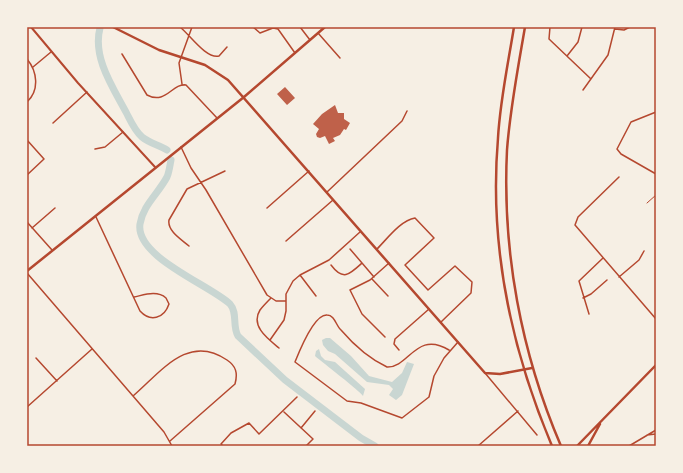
<svg xmlns="http://www.w3.org/2000/svg" width="683" height="473" viewBox="0 0 683 473" font-family="'Exo 2',sans-serif">
<rect width="100%" height="100%" fill="#f6efe4"/>
<path fill="#c9d6d2" d="M 326,338 L 330,338 L 351,356 L 369,376 L 392,382 L 402,373 L 407,362 L 414,364 L 402,395 L 396,400 L 389,395 L 393,389 L 389,385 L 367,382 L 335,354 L 328,351 L 323,345 L 322,340 Z
M 319,349 L 321,356 L 325,360 L 335,362 L 365,389 L 363,396 C 360,391 322,362 315,356 L 316,351 Z"/>
<g fill="none" stroke-linecap="round" stroke-linejoin="round">
<path stroke="#c9d6d2" stroke-width="7" d="M 100,28 C 92,58 114,89 127,114 C 131,122 135,131 142,137 C 149,143 159,145 167,150
M 171,160 C 170,165 169,173 167,177 C 158,194 143,205 140,224 C 135,257 210,285 230,304 C 238,313 232,326 238,336 L 285,380 L 361,438 L 375,446"/>
</g>
<path fill="#bf614a" d="M 285,87 L 295,98 L 287,105 L 277,94 Z
M 335,105 L 338,113 L 344,113 L 344,119 L 350,123 L 346,130 L 344,129 L 340,135 L 333,138 L 335,141 L 329,144 L 325,136 L 320,138 L 317,137 L 316,134 L 319,129 L 313,124 L 322,114 Z"/>
<g fill="none" stroke-linecap="round" stroke-linejoin="round">
<path stroke="#b5482f" stroke-width="1" d="M 647,203 L 656,195"/>
<path stroke="#b5482f" stroke-width="1.5" d="M 180,27 C 190,35 206,59 219,56 L 227,47
M 253,27 L 260,33 L 273,28 L 278,29 L 295,53
M 300,27 L 310,40
M 550,27 L 549,39 L 591,79
M 615,29 L 624,30 L 630,27
M 318,33 L 340,58
M 122,54 L 147,95 C 166,105 172,83 186,85 L 217,118
M 567,56 L 578,42 L 582,27
M 27,59 C 37,71 40,90 27,102
M 33,67 L 51,52
M 182,84 L 179,63 L 192,27
M 583,90 L 608,55 L 615,27
M 656,112 L 631,122 L 617,149 L 621,154 L 656,174
M 53,123 L 87,92
M 27,140 L 44,159 L 27,175
M 181,147 L 191,168 L 206,190 L 267,295 L 276,301 L 286,301
M 95,149 L 105,147 L 123,132
M 619,177 L 578,217 L 575,225 L 656,319
M 327,192 L 402,121 L 407,111
M 267,208 L 309,171
M 96,217 L 140,311 C 150,322 164,319 169,304 L 166,298 C 157,290 144,295 134,297
M 27,222 L 52,250
M 32,228 L 55,208
M 286,241 L 333,200
M 189,246 C 182,240 167,231 169,220 L 187,189 L 225,171
M 350,249 L 374,277
M 377,249 C 387,239 401,220 415,218 L 434,238 L 405,265 L 428,290 L 455,266 L 472,282 L 471,293 L 441,322
M 331,265 C 343,281 349,275 362,263
M 27,273 L 164,432 L 172,446
M 300,275 L 316,296
M 619,277 L 639,260 L 644,251
M 372,279 L 388,296
M 271,298 C 267,302 263,306 260,310 C 250,326 268,339 279,348
M 583,298 L 591,294 L 607,280
M 589,314 L 579,281 L 603,258
M 385,337 L 362,314 L 350,290 L 370,280 L 389,263
M 270,340 L 284,320 L 286,311 L 286,294 L 293,281 L 300,275 L 329,260 L 360,232
M 399,350 L 394,344 L 395,339 L 429,309
M 449,350 C 416,330 409,368 387,367 C 370,359 353,344 341,330 C 336,326 335,315 327,315 C 314,314 299,352 295,362 L 347,401 L 361,403 L 402,418 L 429,397 L 434,376 L 444,358 L 458,342
M 36,358 L 57,381
M 485,373 L 537,435
M 133,396 C 161,372 188,333 227,360 C 236,366 238,373 235,384 L 170,441
M 27,407 L 92,349
M 284,412 L 313,439 L 306,446
M 301,428 L 315,411
M 647,435 L 656,434
M 223,446 L 221,444 L 231,433 L 249,423 L 259,434 L 297,397
M 478,446 L 518,411
M 629,446 L 656,430"/>
<path stroke="#b5482f" stroke-width="2" d="M 31,27 L 78,83 L 155,167"/>
<path stroke="#b5482f" stroke-width="2.5" d="M 113,27 L 159,50 L 205,65 L 228,80 L 485,373 L 500,374 L 532,368
M 27,271 L 244,97 L 325,27"/>
<path stroke="#b5482f" stroke-width="2.5" d="M 514,27 C 508,64 500,101 498,138 C 489,244 511,349 552,446
M 525,27 C 518,68 510,109 507,150 C 502,251 521,353 561,446
M 577,446 L 656,365
M 588,446 L 600,424"/>
</g>
<rect width="683" height="473" fill="none" stroke="#f6efe4" stroke-width="56"/>
<rect x="28" y="28" width="627" height="417" fill="none" stroke="#b5482f" stroke-width="1.5"/>
</svg>
